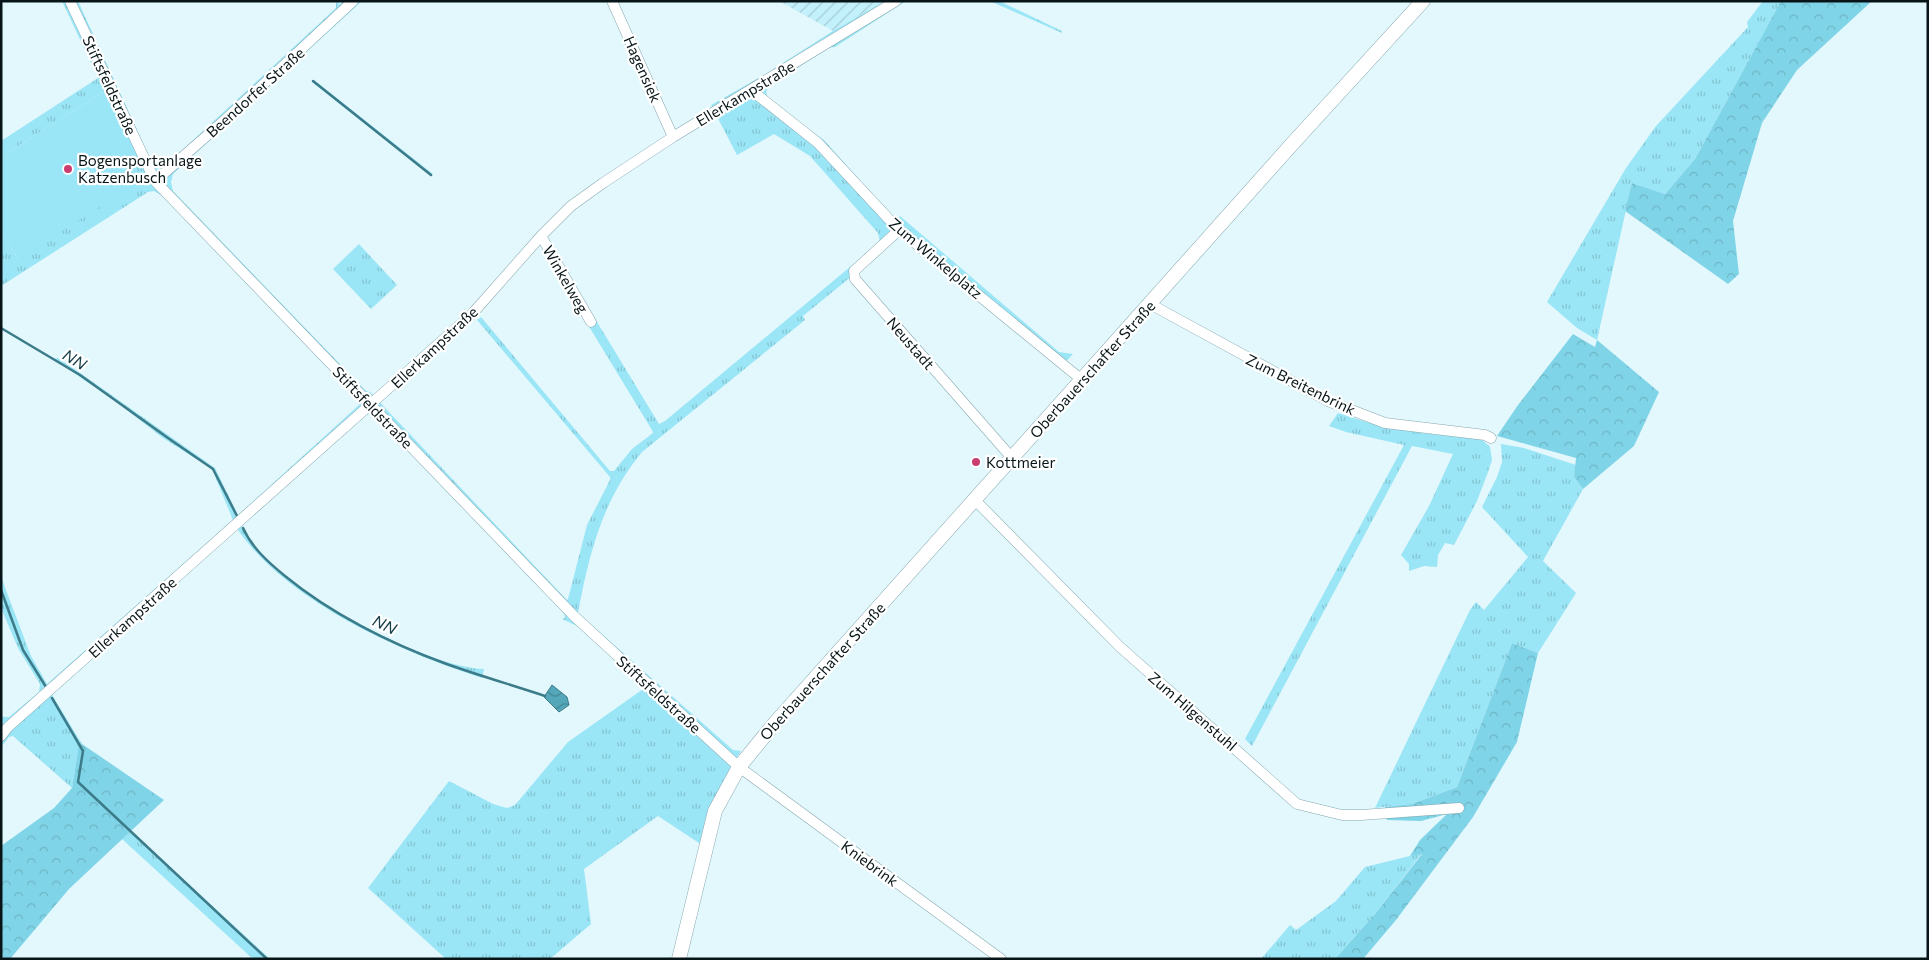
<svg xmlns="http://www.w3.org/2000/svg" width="1929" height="960" viewBox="0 0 1929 960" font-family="Commissioner,sans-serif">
<defs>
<pattern id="industrial-furrows" width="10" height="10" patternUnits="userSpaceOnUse" patternTransform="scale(1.25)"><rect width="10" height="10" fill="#c2f0fb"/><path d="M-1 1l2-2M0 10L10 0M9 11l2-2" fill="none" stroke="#a5cdd6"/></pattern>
<pattern id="grass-tufts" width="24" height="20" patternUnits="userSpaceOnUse" patternTransform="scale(1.25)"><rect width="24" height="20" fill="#9ae5f6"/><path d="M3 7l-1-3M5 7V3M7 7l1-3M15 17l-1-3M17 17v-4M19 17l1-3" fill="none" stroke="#83c4d2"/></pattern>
<pattern id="forest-crowns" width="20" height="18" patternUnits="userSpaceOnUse" patternTransform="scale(1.25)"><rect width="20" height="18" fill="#80d4e7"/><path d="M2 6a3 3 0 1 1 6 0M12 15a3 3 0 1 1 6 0" fill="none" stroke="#6db5c5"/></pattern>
<pattern id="water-waves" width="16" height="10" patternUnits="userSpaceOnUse" patternTransform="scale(1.25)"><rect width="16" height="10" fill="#53a7b9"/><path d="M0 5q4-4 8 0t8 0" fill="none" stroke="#438795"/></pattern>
</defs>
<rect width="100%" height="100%" fill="#e3f8fd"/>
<path fill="url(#industrial-furrows)" d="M 779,1 L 885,1 L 833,31 Z"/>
<path fill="url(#grass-tufts)" d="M 62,1 L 78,1 L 154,167 L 159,169 L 164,167 L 336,8 L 336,1 L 338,1 L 339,5 L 343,1 L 362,1 L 173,174 L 171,182 L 173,191 L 366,391 L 370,392 L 567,600 L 568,599 L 587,525 L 610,480 L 610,477 L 477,320 L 481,317 L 610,471 L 614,471 L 632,449 L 653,433 L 652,430 L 543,251 L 549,243 L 659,424 L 665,421 L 880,242 L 878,233 L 810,156 L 774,134 L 737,155 L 711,105 L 764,75 L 833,31 L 885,1 L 906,1 L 835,47 L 827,48 L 768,88 L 766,92 L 768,98 L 777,107 L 824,140 L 896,221 L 900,216 L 1059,352 L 1073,354 L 1060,368 L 901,236 L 803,316 L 805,320 L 642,452 C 603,499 589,553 578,613 L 733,750 L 741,751 C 721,782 710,810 702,845 L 658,816 L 584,869 L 591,924 L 550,959 L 446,959 L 368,888 L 449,781 L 493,804 L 507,808 L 515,805 L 568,742 L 646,687 L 577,626 L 562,619 L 565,618 L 564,613 L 375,416 L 370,414 L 363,416 L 241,527 C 249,539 258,550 268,560 C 308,601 427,667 484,669 L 482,678 C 401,652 288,602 238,530 L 236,530 L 52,695 L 82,744 L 79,746 L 72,788 L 13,736 L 9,737 L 1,747 L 1,715 L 4,717 L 9,717 L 39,692 L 40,684 L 18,648 L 1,608 L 1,577 L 31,656 L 47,684 L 233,520 L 212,469 L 163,438 L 114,400 L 53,359 L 58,358 L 73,368 L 215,468 L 238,515 L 359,405 L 358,399 L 164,197 L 154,191 L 148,192 L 1,286 L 1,232 L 18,259 L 123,146 L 105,91 L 1,157 L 1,141 L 98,78 Z
M 990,1 L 999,1 L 1062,31 L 1062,33 Z
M 1763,1 L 1781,1 L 1695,159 L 1665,194 L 1632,183 L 1597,340 L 1577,328 L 1547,302 L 1626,168 L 1656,126 L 1748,27 L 1747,22 Z
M 314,80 L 433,174 L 431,176 L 312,82 Z
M 359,244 L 397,285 L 371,309 L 333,269 Z
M 1338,413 L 1376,425 L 1421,433 L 1481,439 L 1490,447 L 1492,460 L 1488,472 L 1477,501 L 1454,545 L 1445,543 L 1438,555 L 1437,567 L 1424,566 L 1409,571 L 1409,564 L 1401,555 L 1429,506 L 1453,454 L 1412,446 L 1252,746 L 1245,739 L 1404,445 L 1346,432 L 1329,426 Z
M 1501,444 L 1524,448 L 1576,465 L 1574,477 L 1583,489 L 1543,561 L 1576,593 L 1538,653 L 1512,643 L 1457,787 L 1412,804 L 1375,808 L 1470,610 L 1476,602 L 1484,610 L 1528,557 L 1482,507 L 1497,477 L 1502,462 Z
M 131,831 L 270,959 L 253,959 L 122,839 Z
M 1422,853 L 1375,914 L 1335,959 L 1261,959 L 1290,925 L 1296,930 L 1336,901 L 1365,867 Z"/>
<path fill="url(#forest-crowns)" d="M 1781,1 L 1872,1 L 1797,70 L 1762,123 L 1733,221 L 1739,274 L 1728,284 L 1625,211 L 1632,183 L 1665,194 L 1695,159 Z
M 1573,334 L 1595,347 L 1597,340 L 1659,392 L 1634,446 L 1583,489 L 1574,477 L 1576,458 L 1497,436 L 1518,405 Z
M 1512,643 L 1538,653 L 1517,742 L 1473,817 L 1396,920 L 1363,959 L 1335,959 L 1375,914 L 1422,854 L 1410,856 L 1420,840 L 1447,814 L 1421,821 L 1387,820 L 1385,807 L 1412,804 L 1457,787 Z
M 82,744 L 164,800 L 69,889 L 10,959 L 1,959 L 1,846 L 54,808 L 72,788 L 79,745 Z"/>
<path fill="#9ae5f6" d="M 105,91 L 128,141 L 123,146 L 140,181 L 18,259 L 1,232 L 1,157 Z"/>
<path fill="url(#water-waves)" stroke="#3c7b89" d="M 552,685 L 567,697 L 569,705 L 559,712 L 544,697 Z"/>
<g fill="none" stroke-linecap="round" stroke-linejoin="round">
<path stroke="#3c7b89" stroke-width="2.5" d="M 313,81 L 431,175
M 1,328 L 80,375 L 168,438 L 213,469 L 237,516
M 243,528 C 252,548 268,562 285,576 C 330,613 389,643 444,663 C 477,675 512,685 545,696
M 1,590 L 23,650 L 46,687
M 52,698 L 83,751 L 78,782 L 267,959"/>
<defs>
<path id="street" d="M 70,1 L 155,181 L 574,616 L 739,767 L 1001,959
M 612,1 L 673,137
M 751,90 L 818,143 L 899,230 L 1082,380
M 155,181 L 226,119 L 353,1
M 899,230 L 854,271 L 855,279 L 1012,458
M 541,236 L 591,322
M 1150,304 L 1328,401 L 1385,423 L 1485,435 L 1491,438
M 975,500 L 1119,646 L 1297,804 L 1342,815 L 1361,815 L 1459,808
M 1,736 L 8,727 L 472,314 L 541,236 L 571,206 L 603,183 L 673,137 L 896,1"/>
<path id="secondary" d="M 679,959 L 715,811 L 739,767 L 775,723 L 1293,143 L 1423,1"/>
</defs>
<use href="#street" stroke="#86a8b0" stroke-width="11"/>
<use href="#secondary" stroke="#86a8b0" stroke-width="15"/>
<use href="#street" stroke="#fff" stroke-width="10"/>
<use href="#secondary" stroke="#fff" stroke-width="14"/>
</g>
<g fill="#ca3d6e" stroke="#fff" stroke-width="2">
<circle cx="68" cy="169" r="5"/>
<circle cx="976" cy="462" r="5"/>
</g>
<g text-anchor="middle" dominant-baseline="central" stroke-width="4.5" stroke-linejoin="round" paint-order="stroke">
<g font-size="15" fill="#081518" stroke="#fff">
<text transform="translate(643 69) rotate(66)">Hagensiek</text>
<text transform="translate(110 85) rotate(65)">Stiftsfeldstraße</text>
<text transform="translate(255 92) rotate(-42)">Beendorfer Straße</text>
<text transform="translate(745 93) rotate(-31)">Ellerkampstraße</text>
<text transform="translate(936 258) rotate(40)">Zum Winkelplatz</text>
<text transform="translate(566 279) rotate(60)">Winkelweg</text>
<text transform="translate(911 343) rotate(49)">Neustadt</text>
<text transform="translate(434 347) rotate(-43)">Ellerkampstraße</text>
<text transform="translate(1092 369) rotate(-48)">Oberbauerschafter Straße</text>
<text transform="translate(1301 384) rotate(26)">Zum Breitenbrink</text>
<text transform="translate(373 407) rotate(46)">Stiftsfeldstraße</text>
<text transform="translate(132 617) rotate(-42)">Ellerkampstraße</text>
<text transform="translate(822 671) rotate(-48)">Oberbauerschafter Straße</text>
<text transform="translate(659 694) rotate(42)">Stiftsfeldstraße</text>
<text transform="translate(1193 711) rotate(41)">Zum Hilgenstuhl</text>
<text transform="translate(870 863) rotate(36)">Kniebrink</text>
</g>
<g font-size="15" fill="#081518" stroke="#fff" text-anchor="start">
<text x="78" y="160">Bogensportanlage<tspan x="78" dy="17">Katzenbusch</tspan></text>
<text x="986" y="462">Kottmeier</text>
</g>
<g font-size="16" font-style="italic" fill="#184048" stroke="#fff">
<text transform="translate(75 359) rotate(31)">NN</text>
<text transform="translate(385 624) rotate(25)">NN</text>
</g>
</g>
<rect width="1929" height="960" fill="none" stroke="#081518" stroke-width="5"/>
</svg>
